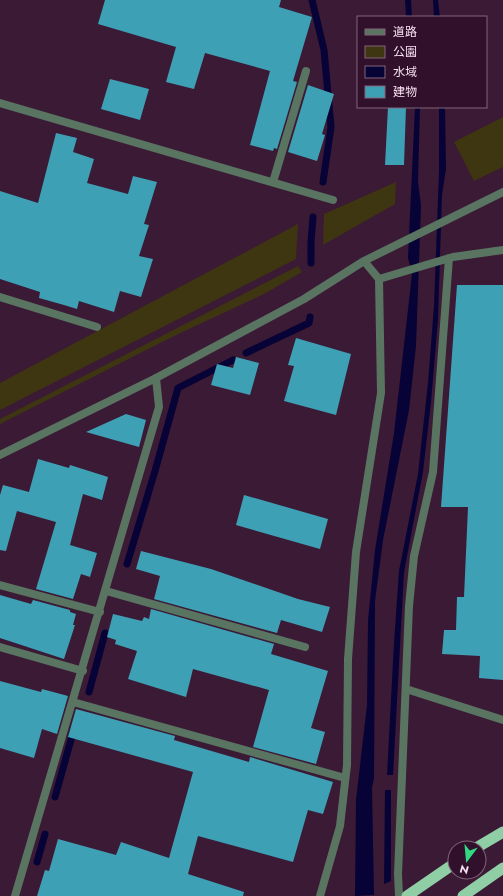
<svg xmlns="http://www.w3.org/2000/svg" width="503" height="896" viewBox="0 0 503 896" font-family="Jost,'Noto Sans JP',sans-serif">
<rect width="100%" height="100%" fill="#3b1a35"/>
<path fill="#3e3511" d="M 503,117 L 503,167 L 474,181 L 454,142 Z
M 396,182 L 395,204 L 323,245 L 324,214 Z
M 298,224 L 296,259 L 0,410 L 0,383 Z
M 298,266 L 302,272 L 264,294 L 172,337 L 0,424 L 0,419 Z"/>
<path fill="#070336" d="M 405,0 L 411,0 L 412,17 L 406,17 Z
M 433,0 L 438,0 L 440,17 L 434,17 Z
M 415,107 L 420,107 L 418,181 L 421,206 L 416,346 L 409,410 L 383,540 L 375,601 L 374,778 L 372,788 L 374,895 L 355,896 L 356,800 L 367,705 L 368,620 L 375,550 L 394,433 L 412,274 L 408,258 Z
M 439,107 L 445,107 L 446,169 L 442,195 L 438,319 L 431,402 L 423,472 L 404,572 L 393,775 L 387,775 L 394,643 L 399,571 L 418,474 L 428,383 L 434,306 L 439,171 Z
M 385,790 L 391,790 L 391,881 L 384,884 Z"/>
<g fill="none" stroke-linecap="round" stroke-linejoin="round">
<path stroke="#070336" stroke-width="7" d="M 312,0 L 324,50 L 331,127 L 323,182
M 311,263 L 311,242 L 313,217
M 246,353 L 309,323 L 310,317
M 127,564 L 155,471 L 178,388 L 233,360
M 89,692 L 105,633
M 55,797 L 74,729
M 37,862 L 45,834"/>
</g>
<path fill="#3ea0b5" d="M 105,0 L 281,0 L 279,7 L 312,17 L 293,81 L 297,82 L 277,149 L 274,148 L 273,151 L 250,145 L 270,71 L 205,53 L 194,89 L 166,82 L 176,47 L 98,24 Z
M 110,79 L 149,89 L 140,120 L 101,109 Z
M 308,85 L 334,94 L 322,134 L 325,135 L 317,161 L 288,152 Z
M 388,107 L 406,107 L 404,165 L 385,165 Z
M 56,133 L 77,138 L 73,152 L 94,159 L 87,183 L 128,194 L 133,176 L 157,182 L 144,224 L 149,225 L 139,256 L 153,259 L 141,297 L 120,291 L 114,312 L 79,301 L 77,309 L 64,305 L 39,298 L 40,292 L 0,279 L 0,191 L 38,203 Z
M 457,285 L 503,285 L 503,680 L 479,678 L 480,656 L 442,654 L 444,630 L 456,630 L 457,597 L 464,597 L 468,507 L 441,507 Z
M 296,338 L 351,354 L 336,415 L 284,401 L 294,366 L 288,365 Z
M 236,357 L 259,363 L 250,395 L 211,385 L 217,364 L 233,368 Z
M 126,414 L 146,420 L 139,447 L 86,432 Z
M 38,459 L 69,468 L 70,465 L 108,477 L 102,500 L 83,494 L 70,545 L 97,553 L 90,577 L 81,574 L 73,599 L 36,589 L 56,522 L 17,511 L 6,551 L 0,550 L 0,495 L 3,485 L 29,492 Z
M 244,495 L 328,519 L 320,549 L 236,525 Z
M 141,551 L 211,569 L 298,599 L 330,607 L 322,632 L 281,620 L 277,633 L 154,599 L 160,576 L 136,569 Z
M 0,595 L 31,604 L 33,600 L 70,610 L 70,612 L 76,614 L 73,625 L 75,625 L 64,659 L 0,638 Z
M 151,609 L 274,644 L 271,654 L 328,671 L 311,728 L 325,732 L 316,764 L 253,747 L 269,690 L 193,669 L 186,697 L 128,679 L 137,651 L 115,644 L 116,640 L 107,637 L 113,614 L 142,621 L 144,617 L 149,619 Z
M 0,681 L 41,692 L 42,689 L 68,696 L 57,734 L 42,729 L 34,758 L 0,748 Z
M 76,709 L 175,736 L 174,740 L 249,762 L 250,757 L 333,782 L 323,814 L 308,810 L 293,862 L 198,836 L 188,874 L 244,892 L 243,896 L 37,896 L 45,870 L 49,871 L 58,839 L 116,855 L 121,842 L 169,858 L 193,772 L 68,737 Z"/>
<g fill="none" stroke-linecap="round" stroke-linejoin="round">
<path stroke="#597461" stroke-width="8" d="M 0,103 L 333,200
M 273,182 L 306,71
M 364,261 L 503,192
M 0,297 L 97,327
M 0,455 L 156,378 L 304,299 L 364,261 L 379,279 L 453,257 L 503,250
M 0,585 L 100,612
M 106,591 L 305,647
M 0,647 L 83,671
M 406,689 L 503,720
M 73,702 L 345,778
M 15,896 L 159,407 L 156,378
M 320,896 L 340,826 L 347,765 L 348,659 L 356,552 L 381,393 L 379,279
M 399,896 L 398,874 L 409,606 L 414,556 L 433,472 L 449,258"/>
<path stroke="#90cfa5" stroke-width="11" d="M 476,848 L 503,832
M 407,896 L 455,863
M 463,896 L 503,868"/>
</g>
<rect x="357" y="16" width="130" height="92" fill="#31102b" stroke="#81647b"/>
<rect x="365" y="29" width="20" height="6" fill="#597461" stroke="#81647b"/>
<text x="393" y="36" font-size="12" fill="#f8e1f2">道路</text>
<rect x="365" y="46" width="20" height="12" fill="#3e3511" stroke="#81647b"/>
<text x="393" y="56" font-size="12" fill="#f8e1f2">公園</text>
<rect x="365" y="66" width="20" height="12" fill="#070336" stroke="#81647b"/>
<text x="393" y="76" font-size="12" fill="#f8e1f2">水域</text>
<rect x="365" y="86" width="20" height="12" fill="#3ea0b5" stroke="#81647b"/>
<text x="393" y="96" font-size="12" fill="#f8e1f2">建物</text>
<g transform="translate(467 860) rotate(196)"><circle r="19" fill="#31102b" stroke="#81647b"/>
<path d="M0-3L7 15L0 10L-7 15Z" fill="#32d882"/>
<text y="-6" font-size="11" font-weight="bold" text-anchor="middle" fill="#f8e1f2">N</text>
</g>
</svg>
